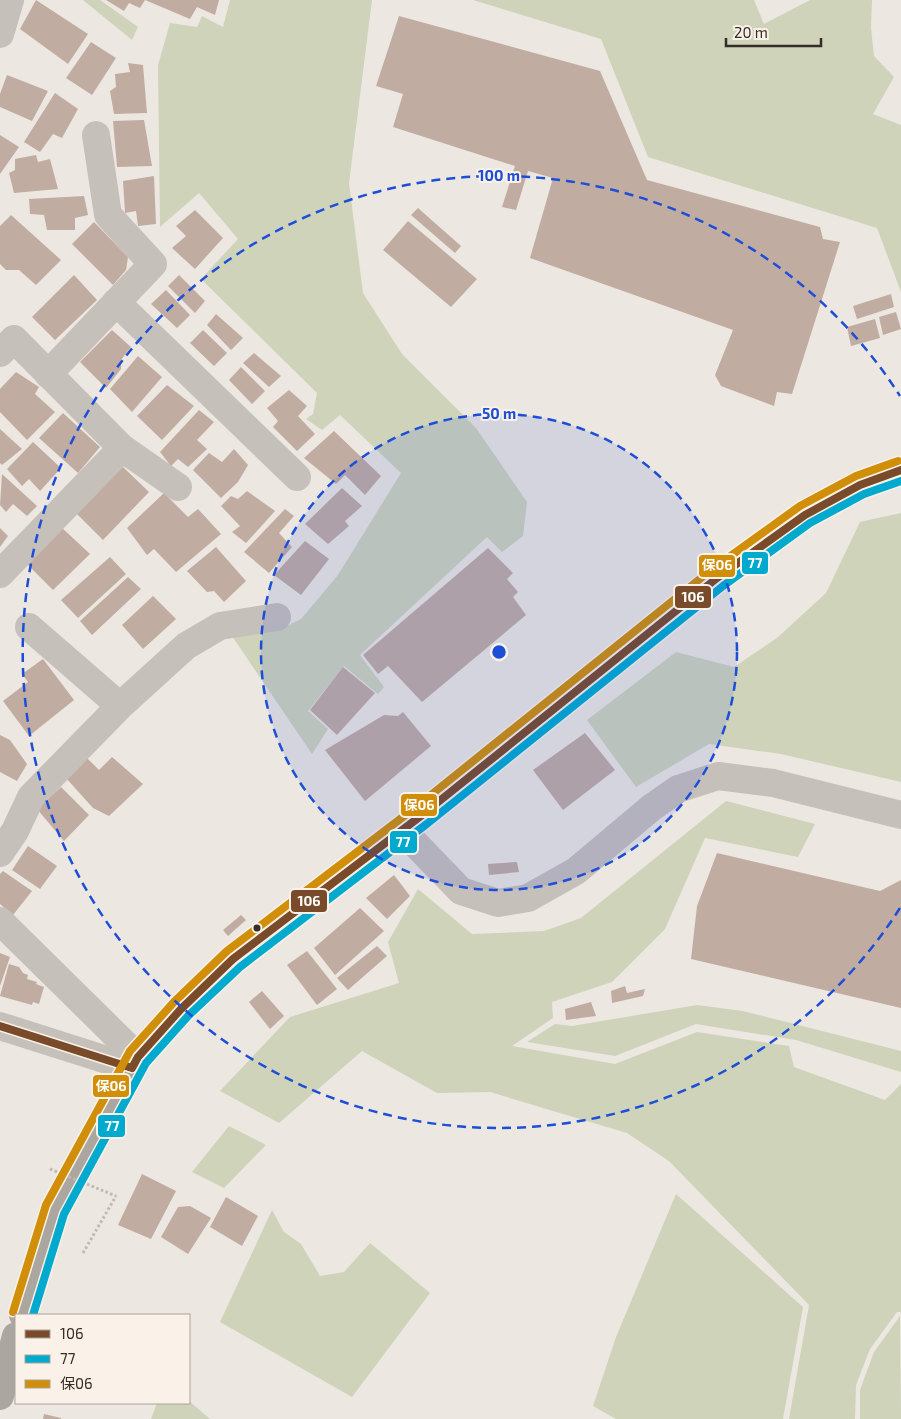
<svg xmlns="http://www.w3.org/2000/svg" width="901" height="1419" viewBox="0 0 901 1419" font-family="'Exo 2','Noto Sans JP',sans-serif">
<rect width="100%" height="100%" fill="#ede7e1"/>
<path fill="#ced3ba" d="M 83,0 L 100,0 L 138,27 L 132,40 Z
M 230,0 L 372,0 L 349,183 L 363,293 L 402,354 L 476,428 L 527,502 L 523,536 L 502,552 L 487,537 L 360,655 L 384,687 L 378,694 L 344,666 L 308,711 L 328,729 L 312,754 L 232,636 L 289,625 L 301,619 L 338,575 L 401,473 L 340,415 L 322,430 L 306,419 L 313,414 L 317,393 L 201,279 L 238,239 L 199,193 L 160,227 L 158,65 L 170,23 L 197,27 L 202,16 L 223,27 Z
M 473,0 L 754,0 L 764,24 L 810,0 L 872,0 L 871,28 L 874,56 L 894,77 L 873,114 L 901,125 L 901,292 L 877,228 L 648,157 L 601,39 Z
M 901,513 L 901,782 L 781,754 L 709,744 L 636,787 L 587,720 L 676,652 L 734,667 L 777,638 L 826,593 L 860,522 Z
M 726,801 L 815,824 L 798,857 L 705,838 L 665,929 L 612,982 L 552,1002 L 553,1018 L 512,1046 L 615,1064 L 697,1032 L 789,1046 L 794,1067 L 885,1100 L 901,1084 L 901,1312 L 897,1312 L 870,1349 L 856,1385 L 855,1419 L 789,1419 L 809,1305 L 669,1161 L 627,1133 L 490,1092 L 437,1093 L 362,1051 L 279,1123 L 220,1091 L 290,1017 L 399,983 L 388,942 L 418,889 L 472,934 L 544,931 L 581,918 Z
M 697,1005 L 743,1011 L 901,1051 L 901,1072 L 796,1040 L 696,1024 L 615,1056 L 527,1042 L 555,1024 L 572,1026 Z
M 229,1126 L 266,1145 L 224,1188 L 192,1172 Z
M 676,1194 L 803,1307 L 783,1419 L 616,1419 L 593,1406 L 616,1337 Z
M 272,1210 L 284,1232 L 301,1244 L 320,1276 L 344,1272 L 370,1243 L 430,1293 L 352,1397 L 220,1322 Z
M 900,1316 L 901,1419 L 860,1419 L 860,1390 L 874,1352 Z
M 189,1401 L 210,1419 L 151,1419 L 157,1403 L 189,1403 Z"/>
<path fill="#c1aca2" d="M 36,0 L 88,34 L 68,64 L 20,29 Z
M 106,0 L 145,0 L 140,8 L 129,3 L 124,11 Z
M 145,0 L 219,0 L 215,15 L 197,7 L 190,19 Z
M 399,16 L 600,71 L 647,180 L 820,227 L 823,239 L 840,242 L 792,394 L 777,392 L 774,406 L 721,386 L 715,375 L 733,330 L 530,258 L 553,178 L 528,171 L 516,210 L 502,207 L 515,166 L 393,127 L 403,94 L 376,86 Z
M 91,42 L 116,58 L 92,95 L 66,78 Z
M 128,63 L 143,65 L 147,113 L 114,114 L 110,91 L 116,87 L 115,74 L 130,72 Z
M 7,75 L 48,91 L 32,121 L 0,107 L 0,94 Z
M 55,93 L 78,109 L 62,138 L 53,134 L 40,152 L 24,142 Z
M 144,120 L 152,166 L 117,167 L 113,121 Z
M 0,135 L 19,147 L 0,174 Z
M 36,155 L 38,162 L 50,159 L 58,189 L 14,193 L 9,173 L 15,170 L 15,159 Z
M 154,176 L 156,224 L 138,226 L 136,211 L 125,213 L 123,181 Z
M 84,196 L 88,215 L 75,218 L 75,230 L 47,230 L 44,215 L 30,214 L 29,199 Z
M 418,208 L 461,246 L 455,253 L 411,215 Z
M 195,210 L 223,238 L 195,269 L 172,248 L 186,236 L 176,226 Z
M 11,215 L 61,260 L 36,285 L 19,270 L 6,270 L 0,264 L 0,226 Z
M 408,221 L 477,279 L 451,307 L 383,250 Z
M 94,222 L 128,257 L 126,270 L 113,285 L 72,244 Z
M 74,275 L 97,300 L 55,340 L 32,317 Z
M 179,275 L 205,301 L 195,313 L 168,286 Z
M 166,290 L 190,315 L 177,328 L 151,304 Z
M 891,294 L 894,307 L 857,319 L 853,306 Z
M 896,312 L 901,329 L 883,335 L 879,317 Z
M 216,314 L 243,338 L 231,350 L 207,325 Z
M 875,319 L 880,338 L 851,346 L 847,327 Z
M 112,330 L 131,347 L 121,360 L 121,369 L 106,388 L 80,362 Z
M 203,330 L 227,353 L 214,366 L 190,343 Z
M 254,353 L 281,376 L 269,387 L 243,363 Z
M 138,356 L 162,377 L 132,412 L 110,389 Z
M 241,367 L 265,391 L 252,404 L 229,380 Z
M 16,372 L 39,387 L 35,394 L 55,412 L 27,440 L 0,412 L 0,389 Z
M 167,385 L 194,406 L 162,440 L 137,416 Z
M 289,390 L 307,406 L 298,416 L 315,434 L 297,451 L 273,427 L 278,421 L 267,408 Z
M 199,410 L 214,422 L 197,440 L 207,449 L 188,467 L 178,459 L 171,466 L 160,452 Z
M 63,413 L 100,447 L 78,473 L 39,438 Z
M 0,429 L 22,449 L 2,465 L 0,463 Z
M 334,431 L 381,476 L 365,495 L 345,475 L 336,484 L 304,458 Z
M 33,442 L 61,468 L 40,491 L 29,479 L 22,486 L 7,469 Z
M 234,449 L 248,465 L 238,482 L 221,498 L 193,470 L 209,453 L 222,462 Z
M 123,467 L 149,492 L 103,540 L 75,512 Z
M 2,474 L 37,506 L 27,516 L 13,504 L 6,512 L 0,505 Z
M 342,488 L 362,506 L 345,521 L 349,526 L 328,544 L 305,524 Z
M 247,491 L 275,511 L 246,543 L 232,532 L 240,526 L 221,506 L 231,496 L 238,499 Z
M 164,493 L 188,517 L 198,509 L 221,534 L 176,572 L 154,549 L 147,555 L 127,528 Z
M 285,509 L 294,516 L 279,533 L 292,547 L 269,573 L 244,552 Z
M 60,526 L 90,554 L 53,590 L 22,559 Z
M 0,528 L 8,536 L 0,547 Z
M 305,541 L 329,559 L 301,595 L 274,575 Z
M 216,547 L 246,581 L 224,602 L 214,591 L 207,592 L 187,571 Z
M 488,548 L 513,573 L 507,579 L 518,592 L 513,597 L 526,615 L 422,702 L 388,666 L 378,674 L 363,655 Z
M 110,557 L 126,574 L 78,618 L 61,600 Z
M 128,577 L 141,589 L 92,635 L 80,621 Z
M 153,596 L 176,619 L 143,649 L 122,625 Z
M 43,659 L 74,700 L 29,736 L 3,701 L 28,682 L 22,674 Z
M 343,667 L 375,693 L 337,735 L 310,710 Z
M 403,712 L 431,746 L 365,801 L 325,750 L 384,715 L 398,716 Z
M 585,733 L 615,770 L 563,810 L 533,770 Z
M 0,735 L 10,740 L 27,764 L 17,781 L 0,772 Z
M 86,757 L 99,770 L 112,757 L 143,784 L 109,816 L 93,808 L 66,778 Z
M 61,787 L 89,815 L 64,841 L 37,809 Z
M 28,846 L 57,866 L 40,889 L 12,870 Z
M 717,853 L 880,891 L 901,880 L 901,1008 L 691,959 L 697,906 Z
M 517,862 L 519,872 L 489,875 L 488,864 Z
M 3,871 L 32,891 L 13,915 L 0,904 L 0,874 Z
M 394,875 L 410,896 L 387,919 L 366,898 Z
M 360,908 L 384,931 L 335,975 L 314,948 Z
M 241,915 L 246,920 L 228,936 L 223,930 Z
M 377,946 L 387,956 L 348,990 L 337,978 Z
M 307,951 L 337,989 L 317,1005 L 287,965 Z
M 0,953 L 10,957 L 0,986 Z
M 9,964 L 19,967 L 23,973 L 28,975 L 27,979 L 37,982 L 36,984 L 44,987 L 39,1004 L 33,1002 L 32,1005 L 0,996 Z
M 625,986 L 627,993 L 645,989 L 643,996 L 612,1003 L 611,991 Z
M 262,991 L 284,1016 L 270,1029 L 249,1002 Z
M 591,1002 L 596,1016 L 566,1020 L 565,1009 Z
M 142,1174 L 176,1191 L 151,1239 L 118,1225 Z
M 226,1197 L 258,1216 L 242,1246 L 210,1227 Z
M 190,1206 L 211,1218 L 188,1254 L 161,1237 L 178,1207 Z
M 44,1414 L 61,1418 L 61,1419 L 43,1419 Z"/>
<g fill="none" stroke-linecap="round" stroke-linejoin="round">
<path stroke="#bfb8b3" stroke-width="3" stroke-dasharray="2.5 2.5" stroke-linecap="butt" d="M 83,1253 L 116,1196"/>
<path stroke="#c6c0ba" stroke-width="28" d="M 0,34 L 10,0
M 116,302 L 297,477
M 0,353 L 14,339 L 122,448 L 0,574
M 48,374 L 153,264 L 108,215 L 96,135
M 122,448 L 178,487
M 29,627 L 120,706
M 402,830 L 461,891 L 498,903 L 528,898 L 576,871 L 651,808 L 678,789 L 718,776 L 773,783 L 901,815
M 0,853 L 15,831 L 31,797 L 120,706 L 186,646 L 220,626 L 277,617
M 0,921 L 138,1057
M 0,1026 L 132,1068"/>
<path stroke="#aca6a0" stroke-width="28" d="M 23,1315 L 55,1210 L 138,1057 L 181,1009 L 233,959 L 422,815 L 717,578 L 805,515 L 860,485 L 901,470
M 0,1396 L 16,1336"/>
<path stroke="#bfb8b3" stroke-width="3" stroke-dasharray="2.5 2.5" stroke-linecap="butt" d="M 50,1169 L 116,1196"/>
<defs>
<path id="bus-1" d="M 0,1026 L 132,1068
M 132,1068 L 138,1057 L 181,1009 L 233,959 L 422,815 L 717,578 L 805,515 L 860,485 L 901,470"/>
<path id="bus-2" d="M 33,1315 L 64,1214 L 146,1063 L 188,1016 L 240,967 L 428,823 L 723,586 L 810,523 L 864,494 L 901,481"/>
<path id="bus-3" d="M 13,1312 L 46,1205 L 130,1051 L 174,1002 L 227,951 L 416,807 L 711,570 L 800,506 L 856,476 L 898,461"/>
</defs>
<use href="#bus-1" stroke="#faf2e8" stroke-width="11"/>
<use href="#bus-2" stroke="#faf2e8" stroke-width="11"/>
<use href="#bus-3" stroke="#faf2e8" stroke-width="11"/>
<use href="#bus-1" stroke="#7a4b2a" stroke-width="8"/>
<use href="#bus-2" stroke="#00a9ce" stroke-width="8"/>
<use href="#bus-3" stroke="#d18e08" stroke-width="8"/>
</g>
<circle cx="499" cy="652" r="238" fill="#1d4ed8" fill-opacity=".12"/>
<g fill="none" stroke="#1d4ed8" stroke-width="2.5" stroke-dasharray="9 6">
<circle cx="499" cy="652" r="238"/>
<path d="M900 908A476 476 0 1 1 900 396"/>
</g>
<circle fill="#372d28" stroke="#faf2e8" stroke-width="2" cx="257" cy="928" r="4.5"/>
<circle cx="499" cy="652" r="8" fill="#1d4ed8" stroke="#faf2e8" stroke-width="2.5"/>
<g font-size="15" text-anchor="middle" font-weight="bold" fill="#1d4ed8" stroke="#faf2e8" stroke-width="4" stroke-linejoin="round" paint-order="stroke">
<text x="499" y="181">100 m</text>
<text x="499" y="419">50 m</text>
</g>
<g stroke="#faf2e8" stroke-width="2">
<rect x="741" y="551" width="28" height="24" rx="5" fill="#00a9ce"/>
<rect x="698" y="554" width="38" height="24" rx="5" fill="#d18e08"/>
<rect x="674" y="585" width="38" height="24" rx="5" fill="#7a4b2a"/>
<rect x="400" y="793" width="38" height="24" rx="5" fill="#d18e08"/>
<rect x="389" y="830" width="29" height="24" rx="5" fill="#00a9ce"/>
<rect x="290" y="889" width="38" height="24" rx="5" fill="#7a4b2a"/>
<rect x="92" y="1074" width="38" height="24" rx="5" fill="#d18e08"/>
<rect x="97" y="1114" width="29" height="24" rx="5" fill="#00a9ce"/>
</g>
<g font-size="14" text-anchor="middle" font-weight="bold" fill="#fff">
<text x="755" y="568">77</text>
<text x="717" y="570">保06</text>
<text x="693" y="602">106</text>
<text x="419" y="810">保06</text>
<text x="403" y="847">77</text>
<text x="309" y="906">106</text>
<text x="111" y="1091">保06</text>
<text x="112" y="1131">77</text>
</g>
<rect x="15" y="1314" width="175" height="90" fill="#faf2e8" stroke="#aca39b"/>
<rect x="25" y="1330" width="25" height="8" fill="#7a4b2a" stroke="#aca39b"/>
<text x="60" y="1339" font-size="15" fill="#372d28">106</text>
<rect x="25" y="1355" width="25" height="8" fill="#00a9ce" stroke="#aca39b"/>
<text x="60" y="1364" font-size="15" fill="#372d28">77</text>
<rect x="25" y="1380" width="25" height="8" fill="#d18e08" stroke="#aca39b"/>
<text x="60" y="1389" font-size="15" fill="#372d28">保06</text>
<path d="M726 38v8h95v-8" fill="none" stroke="#372d28" stroke-width="2.5"/>
<text x="734" y="38" font-size="15" fill="#372d28" stroke="#faf2e8" stroke-width="4" paint-order="stroke">20 m</text>
</svg>
